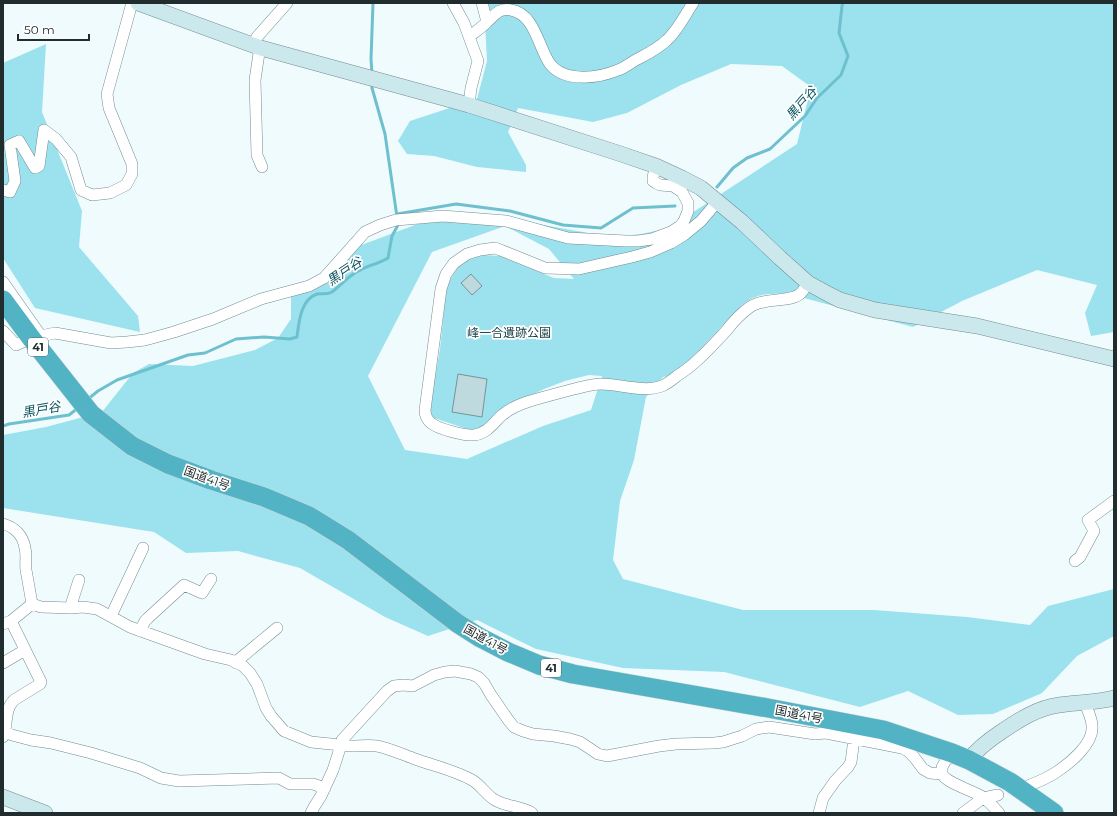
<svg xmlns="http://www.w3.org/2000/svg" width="1117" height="816" viewBox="0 0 1117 816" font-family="Montserrat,'Noto Sans JP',sans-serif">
<rect width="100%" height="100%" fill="#f0fbfd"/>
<path fill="#9be1ee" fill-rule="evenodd" d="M 484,3 L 1114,3 L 1114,332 L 1091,336 L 1085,313 L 1097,285 L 1037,270 L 962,301 L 913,327 L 785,293 C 767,295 758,292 742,305 L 687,363 L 668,376 L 663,377 L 646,397 L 634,460 L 620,501 L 613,560 L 623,579 L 743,610 L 874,610 L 967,617 L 1030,625 L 1048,606 L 1114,589 L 1114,636 L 1077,656 L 1042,693 L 993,714 L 958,715 L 908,691 L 860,707 L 724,672 L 623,668 L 536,649 L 477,620 L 428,636 L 385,617 L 300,568 L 238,551 L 186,553 L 154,532 L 3,508 L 3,435 L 46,427 L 102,412 L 133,373 L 149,364 L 193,366 L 255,350 L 278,338 L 291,319 L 291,289 L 312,281 L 356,247 L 423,222 L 467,213 L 521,221 L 611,237 L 641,234 L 669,228 L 797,144 L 811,87 L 782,66 L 731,64 L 681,85 L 627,113 L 593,122 L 518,108 L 508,132 L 526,165 L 526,172 L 477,167 L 434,156 L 407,154 L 398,141 L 410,121 L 477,99 L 487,61 ZM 505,226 L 549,249 L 574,279 L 554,278 L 500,256 L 485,255 L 477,257 L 468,260 L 458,267 L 451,278 L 446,291 L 440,349 L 429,412 L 434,418 L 470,430 L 477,430 L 487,425 L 526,398 L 544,389 L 565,381 L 589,375 L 602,376 L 591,410 L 543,426 L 467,459 L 405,450 L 368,376 L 432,252 Z
M 46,44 L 42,112 L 82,211 L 79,247 L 138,316 L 140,332 L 35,308 L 3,258 L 3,63 Z"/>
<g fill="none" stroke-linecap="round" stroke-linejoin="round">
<path stroke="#6ec0cf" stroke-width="3" d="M 372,74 L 371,59 L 373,3
M 372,83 L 372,88 L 385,134 L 397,217
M 717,187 L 733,168 L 747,158 L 770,149 L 805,116 L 817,98 L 841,75 L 848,56 L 839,33 L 842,6 L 843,3
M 397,214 L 456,204 L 510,211 L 563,225 L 601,228 L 633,208 L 675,206
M 88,399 L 98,391 L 117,380 L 188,355 L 205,353 L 236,339 L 264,337 L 290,339 L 297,337 C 299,323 300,300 317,294 C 322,293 327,295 332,292 C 342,284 350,274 362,269 C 370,265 380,263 388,258 L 392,236 L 398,225 L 397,223
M 3,426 L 9,424 L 69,415 L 78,408"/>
</g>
<path fill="#bedadf" stroke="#799398" d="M 471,274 L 482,286 L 472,295 L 461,283 Z
M 458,374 L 487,379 L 482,417 L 452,412 Z"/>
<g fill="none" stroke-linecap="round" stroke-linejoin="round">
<defs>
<path id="street" d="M 453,3 L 464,23 L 478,61 L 471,88 L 469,105
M 482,3 L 487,22
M 470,36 C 475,32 481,28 486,23 C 494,16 499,7 511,10 C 535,14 538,47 550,64 C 565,83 599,78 618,70 C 624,68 629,64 634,61 C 645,55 658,49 667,40 C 678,30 685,15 693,3
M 253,46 L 257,37 L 287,3
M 261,48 L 259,53 L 255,80 L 257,155 L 262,167
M 3,190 L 10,192 L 15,181 L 10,145 L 19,141 L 35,168 L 39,166 L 44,130 L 56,139 L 71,157 L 81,190 L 92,195 L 110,193 L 126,185 L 132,174 L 132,164 L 109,108 L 107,94 L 132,3
M 718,201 L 701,221 L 684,235 L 671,243 L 650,252 L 632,257 L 579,269 L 545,268 L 508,253 L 495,248 L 480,250 L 467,254 L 454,263 L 446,274 L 441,289 L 425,410 C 425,415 426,419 431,423 C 438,429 465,436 474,435 C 486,434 493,424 501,416 C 509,409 518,405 527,402 C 543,397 559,393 574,389 C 583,387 592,384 601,384 C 620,384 644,393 662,386 C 667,384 672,380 677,376 C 696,364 711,347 726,331 C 733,322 740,314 750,307 C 764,297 792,303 801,293 C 804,290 806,286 808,283
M 3,282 L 41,336
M 3,331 L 16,345 L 31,338 L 55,333 L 111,343 L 127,342 L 145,340 L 174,332 L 213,319 L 261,299 L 309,286 L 324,278 L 365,232 L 380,225 L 396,220 L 443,216 L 506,221 L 568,238 L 626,241 L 638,241 L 652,239 L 671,232 L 680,226 L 684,221 L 688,211 L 688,203 L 682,192 L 673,186 L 660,185 L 656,183 L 653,181 L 653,177 L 656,166
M 3,524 C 15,527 23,536 25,548 C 27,555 25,562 26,570 C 28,581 30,592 32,604
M 1075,561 L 1080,557 L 1094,531 L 1088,520 L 1114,501
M 32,604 L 41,607 L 71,608 L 83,607 L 97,609 L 130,627 L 205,654 L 231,660 L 243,666 L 250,673 L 257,684 L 266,708 L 271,716 L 284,731 L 311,742 L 341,745 L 333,770 L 321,796 L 314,807 L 311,813
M 71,608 L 71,605 L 79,580
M 111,616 L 143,548
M 3,624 L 11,621 L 32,604
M 140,631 L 145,621 L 148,618 L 184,585 L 202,593 L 211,579
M 3,663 L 25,650
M 236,663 L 237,661 L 277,628
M 3,731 L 12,735 L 31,740 L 51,743 L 91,753 L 140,768 L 161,778 L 179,781 L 279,778 L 290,784 L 313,784 L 325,788
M 3,737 C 8,725 4,710 14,700 L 40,684 L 41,682 L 11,621
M 952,753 C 949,758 943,762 942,768 C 942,770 942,773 942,774 C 946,783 974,791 983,797 C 989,802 994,807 999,813
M 1030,785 C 1038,782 1047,778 1055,773 C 1069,764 1094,744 1092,726 C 1092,718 1087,710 1085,702
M 532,813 C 521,806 507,807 495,800 C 486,795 481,785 472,780 C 454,770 434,766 415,759 C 404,755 388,748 377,746 C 365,744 353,748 341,745 L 342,740 L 387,691 L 394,686 L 403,685 L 413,686 L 434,675 L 445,672 L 455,671 L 471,674 L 478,677 L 484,683 L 491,695 L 509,721 L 514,727 L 523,731 L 533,734 L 554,736 L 570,739 L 580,742 L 598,754 L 607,756 L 659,746 L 676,744 L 714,743 L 723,742 L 742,736 L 756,729 L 769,727 L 815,734 L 826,733 L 902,748 L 908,751 L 914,757 L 923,769 L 930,773 L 942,774
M 819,813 L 823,798 L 835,781 L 848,767 L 851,762 L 854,739
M 963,813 L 983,798 L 998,795"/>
<path id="secondary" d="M 138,3 L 261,48 L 469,105 L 621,154 L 656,166 L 682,178 L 701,188 L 742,222 L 780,258 L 808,283 L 830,295 L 840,300 L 875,310 L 977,326 L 1114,359
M 969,760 C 978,748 989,740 1001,732 C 1019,720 1037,708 1059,705 C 1077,702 1096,703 1114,698
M 3,797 L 45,813"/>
<path id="highway" d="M 3,300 L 31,338 L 91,414 L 132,446 L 168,464 L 211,480 L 264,497 L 309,516 L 348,540 L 457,623 L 479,637 L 508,652 L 539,665 L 573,674 L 768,708 L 883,730 L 952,753 L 969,760 L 1010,782 L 1054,813"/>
</defs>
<use href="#street" stroke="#738c91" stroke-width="12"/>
<use href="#secondary" stroke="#738c91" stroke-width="16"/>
<use href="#highway" stroke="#d3d5d5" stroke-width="20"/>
<use href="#street" stroke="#fff" stroke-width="11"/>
<use href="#secondary" stroke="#cbe8ed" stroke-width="15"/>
<use href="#highway" stroke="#51b3c4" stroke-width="19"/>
</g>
<g text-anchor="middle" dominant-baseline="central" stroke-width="3.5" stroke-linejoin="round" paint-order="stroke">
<g fill="#fff" stroke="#646b6d" stroke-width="1">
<rect x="28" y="338" width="20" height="18" rx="3"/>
<rect x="541" y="659" width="20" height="18" rx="3"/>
</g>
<g font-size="11" font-weight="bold" fill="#212c2e">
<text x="38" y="347">41</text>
<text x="551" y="668">41</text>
</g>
<g font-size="12" fill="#1a4148" stroke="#fff">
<text x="509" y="332">峰一合遺跡公園</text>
</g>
<g font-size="12" fill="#212c2e" stroke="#fff">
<text transform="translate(207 478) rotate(20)">国道41号</text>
<text transform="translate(486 639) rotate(29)">国道41号</text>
<text transform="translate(799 714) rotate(11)">国道41号</text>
</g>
<g font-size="13" font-style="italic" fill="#09545f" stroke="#fff">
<text transform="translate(801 103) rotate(-49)">黒戸谷</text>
<text transform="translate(344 271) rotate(-34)">黒戸谷</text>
<text transform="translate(41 409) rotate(-10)">黒戸谷</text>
</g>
</g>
<rect width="1117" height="816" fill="none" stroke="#212c2e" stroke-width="8"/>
<path d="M18 34v6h71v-6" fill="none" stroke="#212c2e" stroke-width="2"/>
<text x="24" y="34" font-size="12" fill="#212c2e" stroke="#ffffff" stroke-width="3" paint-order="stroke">50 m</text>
</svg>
